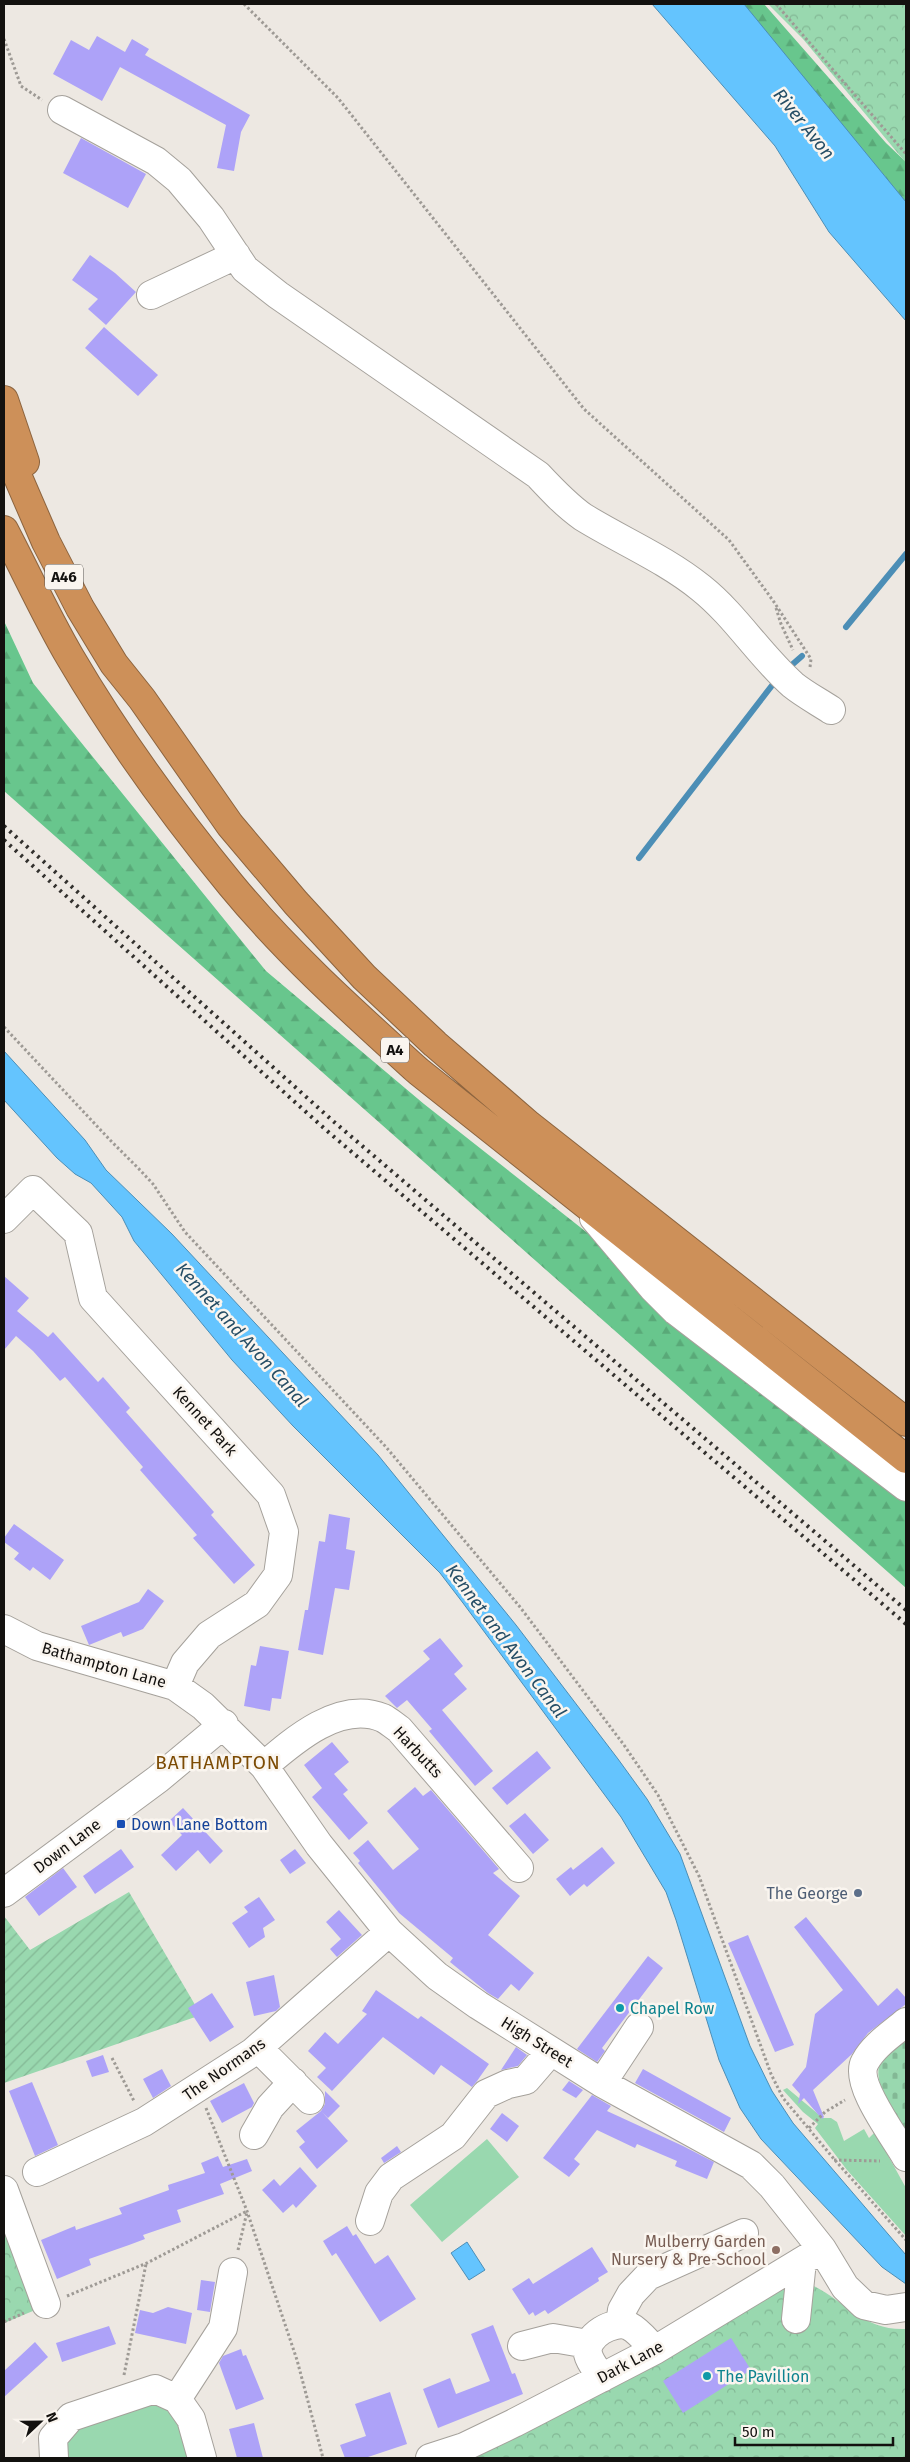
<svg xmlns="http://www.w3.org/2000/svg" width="910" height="2462" viewBox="0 0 910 2462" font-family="'Fira Sans',sans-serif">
<defs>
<pattern id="forest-firs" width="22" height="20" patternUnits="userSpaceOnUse" patternTransform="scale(1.25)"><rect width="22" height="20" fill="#68c68d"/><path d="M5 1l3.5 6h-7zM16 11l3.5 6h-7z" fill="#59a978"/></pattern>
<pattern id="cemetery-stones" width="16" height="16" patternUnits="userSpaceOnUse" patternTransform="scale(1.25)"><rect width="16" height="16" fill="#99d8af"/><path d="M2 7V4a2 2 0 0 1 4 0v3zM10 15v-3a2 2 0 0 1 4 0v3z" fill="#83b895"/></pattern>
<pattern id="park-crowns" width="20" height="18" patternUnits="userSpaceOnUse" patternTransform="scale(1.25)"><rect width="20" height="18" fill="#99d8af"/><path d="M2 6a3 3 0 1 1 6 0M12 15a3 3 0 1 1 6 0" fill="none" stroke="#83b895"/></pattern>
<pattern id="garden-furrows" width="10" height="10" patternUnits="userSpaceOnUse" patternTransform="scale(1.25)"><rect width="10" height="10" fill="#99d8af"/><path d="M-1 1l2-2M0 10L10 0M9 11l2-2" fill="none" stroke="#83b895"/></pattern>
</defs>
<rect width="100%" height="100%" fill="#ede8e2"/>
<path fill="#99d8af" d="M 787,2088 L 823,2118 L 831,2118 L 837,2122 L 844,2141 L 864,2129 L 869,2138 L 875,2132 L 906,2188 L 906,2236 L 847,2170 L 815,2128 L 818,2124 L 803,2112 L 783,2090 Z
M 487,2139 L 519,2177 L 442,2242 L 410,2205 Z
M 155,2399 L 172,2404 L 192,2458 L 63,2458 L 62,2442 L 76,2424 Z"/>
<path fill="url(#forest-firs)" d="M 725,4 L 764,4 L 886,143 L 906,162 L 906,217 Z
M 4,621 L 33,683 L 266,971 L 424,1104 L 604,1246 L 671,1322 L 713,1357 L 836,1452 L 906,1500 L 906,1588 L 4,791 Z"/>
<path fill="url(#cemetery-stones)" d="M 906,2039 L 906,2134 C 897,2116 874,2088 879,2066 C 882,2055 897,2046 906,2039 Z"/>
<path fill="url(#park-crowns)" d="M 768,4 L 906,4 L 906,163 L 803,39 Z
M 4,2192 L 45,2306 L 4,2323 Z
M 777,2280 C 788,2281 803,2280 812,2285 C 846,2302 865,2331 906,2329 L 906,2458 L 454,2458 Z"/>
<path fill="url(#garden-furrows)" d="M 129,1892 L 201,2015 L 4,2083 L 4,1916 L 30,1950 Z"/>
<path fill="#64c4fe" stroke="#4c8eb6" d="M 652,4 L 744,4 L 906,202 L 906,321 L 829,232 L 775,146 Z
M 4,1051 L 85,1140 L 106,1170 L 172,1234 L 378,1455 L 516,1625 L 618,1759 L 647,1799 L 680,1854 L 750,2046 L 772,2091 L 793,2123 L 906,2255 L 906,2284 L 882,2267 L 761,2139 L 740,2108 L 719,2060 L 676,1920 L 666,1892 L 621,1817 L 463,1603 L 440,1573 L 293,1426 L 232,1360 L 134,1241 L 122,1217 L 91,1183 L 75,1174 L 57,1158 L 4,1100 Z
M 467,2242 L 485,2270 L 469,2280 L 451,2253 Z"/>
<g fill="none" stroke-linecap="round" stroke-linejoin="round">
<path stroke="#4c8eb6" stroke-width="6" d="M 846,627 L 906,554
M 786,670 L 802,656
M 639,858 L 777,679"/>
</g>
<path fill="#ada2f8" d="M 97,36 L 125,52 L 132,39 L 149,49 L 145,55 L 250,115 L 241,132 L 234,171 L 217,168 L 226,125 L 120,67 L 102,101 L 53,74 L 71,40 L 89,50 Z
M 81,138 L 146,174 L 128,208 L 63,173 Z
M 90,255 L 115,273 L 136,292 L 106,325 L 88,309 L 98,299 L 72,280 Z
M 104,327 L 158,375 L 138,396 L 85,348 Z
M 4,1276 L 29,1298 L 17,1311 L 48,1337 L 53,1332 L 98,1382 L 103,1377 L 130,1408 L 126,1412 L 214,1512 L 211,1515 L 255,1565 L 234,1584 L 193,1538 L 197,1535 L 140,1470 L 143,1467 L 65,1377 L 60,1381 L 33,1351 L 16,1336 L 4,1350 Z
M 329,1514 L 350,1518 L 346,1549 L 355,1551 L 349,1590 L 335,1588 L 323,1655 L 298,1650 L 305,1610 L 308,1610 L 319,1541 L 325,1542 Z
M 14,1524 L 64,1560 L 50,1580 L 33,1567 L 30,1571 L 14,1559 L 19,1553 L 4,1542 L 4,1538 Z
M 148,1589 L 164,1601 L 143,1629 L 123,1637 L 121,1632 L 89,1645 L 81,1626 L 139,1602 Z
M 440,1638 L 463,1666 L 454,1674 L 467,1689 L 442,1710 L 493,1771 L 475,1786 L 429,1731 L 432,1729 L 407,1700 L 397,1708 L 385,1696 L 430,1659 L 423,1651 Z
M 260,1646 L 289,1651 L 281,1699 L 272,1698 L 270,1711 L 244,1706 L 251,1665 L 256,1666 Z
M 332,1742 L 349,1762 L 334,1774 L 348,1790 L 343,1794 L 368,1823 L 349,1840 L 312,1797 L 322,1788 L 304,1765 Z
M 537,1751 L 551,1768 L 507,1805 L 492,1788 Z
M 415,1787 L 423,1796 L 431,1790 L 499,1869 L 493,1873 L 520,1896 L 488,1935 L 534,1973 L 519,1991 L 511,1984 L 498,1999 L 488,1993 L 450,1962 L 453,1958 L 399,1913 L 358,1863 L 360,1861 L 353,1853 L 368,1840 L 393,1870 L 419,1849 L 387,1811 Z
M 183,1808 L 223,1851 L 210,1864 L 198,1850 L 176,1871 L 161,1855 L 182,1835 L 169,1821 Z
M 525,1813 L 549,1840 L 533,1854 L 509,1826 Z
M 602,1847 L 615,1863 L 587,1887 L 584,1884 L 570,1896 L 556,1879 L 571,1867 L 573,1870 Z
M 121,1849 L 134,1867 L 95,1894 L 83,1876 Z
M 295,1849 L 306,1863 L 290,1874 L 280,1860 Z
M 63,1868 L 77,1887 L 39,1916 L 25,1897 Z
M 259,1897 L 275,1920 L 263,1928 L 265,1937 L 249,1948 L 232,1923 L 248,1912 L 244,1907 Z
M 339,1910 L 362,1935 L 337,1957 L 330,1949 L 341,1939 L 326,1922 Z
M 806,1917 L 878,2006 L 897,1988 L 906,1998 L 906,2004 L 868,2033 L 852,2054 L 813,2090 L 824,2117 L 822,2119 L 804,2098 L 798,2104 L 800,2094 L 792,2085 L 806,2067 L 815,2014 L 843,1990 L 794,1927 Z
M 748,1935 L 794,2045 L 775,2052 L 728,1943 Z
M 648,1956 L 663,1968 L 602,2048 L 605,2051 L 597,2062 L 577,2049 Z
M 274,1975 L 280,2007 L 276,2011 L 254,2016 L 246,1982 Z
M 376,1990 L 418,2019 L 421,2016 L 489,2064 L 477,2081 L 472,2087 L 441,2065 L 434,2075 L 383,2037 L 332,2091 L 317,2077 L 326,2068 L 308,2051 L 325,2032 L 338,2044 L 367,2014 L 362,2011 Z
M 212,1993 L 234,2027 L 210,2042 L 188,2008 Z
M 516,2047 L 527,2055 L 518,2066 L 501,2070 Z
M 103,2055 L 109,2072 L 92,2077 L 86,2061 Z
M 162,2069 L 171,2086 L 153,2098 L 143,2079 Z
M 643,2069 L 731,2118 L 724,2132 L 635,2083 Z
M 569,2081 L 583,2090 L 576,2098 L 562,2090 Z
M 32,2082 L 58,2145 L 35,2156 L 9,2091 Z
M 244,2083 L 254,2103 L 252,2107 L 222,2123 L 210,2101 Z
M 325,2091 L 340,2106 L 328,2118 L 322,2112 L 348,2141 L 317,2169 L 299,2147 L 305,2142 L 296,2131 L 321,2111 L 325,2104 Z
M 592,2095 L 611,2106 L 607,2111 L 683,2146 L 714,2162 L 707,2179 L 675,2166 L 677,2161 L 637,2144 L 635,2148 L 597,2130 L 574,2159 L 580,2164 L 569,2177 L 543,2158 Z
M 502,2113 L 519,2126 L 507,2142 L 490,2129 Z
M 397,2146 L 401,2152 L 384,2163 L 381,2158 Z
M 218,2156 L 223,2167 L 247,2159 L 252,2171 L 220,2184 L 224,2194 L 177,2210 L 181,2222 L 143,2235 L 145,2239 L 129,2245 L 89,2259 L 91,2265 L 57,2279 L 41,2240 L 75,2226 L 76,2230 L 122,2214 L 119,2208 L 169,2190 L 168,2185 L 205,2173 L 201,2163 Z
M 300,2167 L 317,2186 L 296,2208 L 293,2204 L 283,2213 L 262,2190 L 274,2179 L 280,2186 Z
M 347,2226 L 353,2236 L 356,2234 L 375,2264 L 388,2255 L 416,2299 L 380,2322 L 336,2253 L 332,2256 L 323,2241 Z
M 592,2247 L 608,2272 L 598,2278 L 599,2281 L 548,2314 L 545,2310 L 535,2316 L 533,2312 L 529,2315 L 512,2289 L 529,2278 L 533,2284 Z
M 201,2280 L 215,2282 L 210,2312 L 197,2310 Z
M 168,2307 L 192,2313 L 186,2344 L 135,2333 L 140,2310 L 153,2313 Z
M 493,2325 L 512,2374 L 515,2373 L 523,2394 L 438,2428 L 423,2389 L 450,2378 L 456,2394 L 490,2381 L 471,2334 Z
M 109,2326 L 116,2344 L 62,2362 L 56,2343 Z
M 731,2338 L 751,2370 L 683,2413 L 663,2381 Z
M 35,2342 L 48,2357 L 4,2397 L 4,2371 Z
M 241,2349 L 243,2356 L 246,2355 L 264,2399 L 236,2410 L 219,2363 L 223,2356 Z
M 390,2392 L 407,2444 L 365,2458 L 345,2458 L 340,2445 L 366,2436 L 355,2404 Z
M 254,2423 L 263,2458 L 237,2458 L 229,2429 Z"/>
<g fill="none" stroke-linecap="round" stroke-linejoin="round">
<defs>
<path id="minor" d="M 62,110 L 156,161 L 179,180 L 211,218 L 245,269 L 278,295 L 538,475 C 552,490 566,505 583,517 C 622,541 665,559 701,588 C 736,616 759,655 793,685 C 804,694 819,702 831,710
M 151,295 L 236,255
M 594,1218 L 653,1288 L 676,1311 L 906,1487
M 4,1219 L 33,1190 L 78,1233 L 93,1298 L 271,1495 L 284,1532 L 278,1575 L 257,1604 L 209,1635 L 185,1663 L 175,1686
M 4,1629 L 37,1646 L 175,1686 L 203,1706 L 264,1766 L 319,1845 L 389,1932 L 437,1976 L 478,2005 L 602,2083 L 751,2165 L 772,2186 L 822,2249 L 845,2287 L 864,2305 L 886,2310 L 906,2307
M 264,1766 C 294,1740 340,1700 383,1718 C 389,1721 394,1726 399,1729 L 519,1868
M 4,1893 L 158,1779 L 224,1724
M 906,2022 C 892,2034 874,2045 865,2062 C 853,2083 895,2137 906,2157
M 258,2048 L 310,2100
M 602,2083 L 639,2027
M 254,2135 L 270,2107 L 293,2082
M 37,2172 L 144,2122 L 253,2052 L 389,1932
M 4,2190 L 46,2304
M 370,2221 L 379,2193 L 391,2177 L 453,2136 L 486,2094 L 508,2084 L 526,2080 L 551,2051
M 796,2319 L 802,2261
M 620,2324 L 622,2310 L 631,2294 L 648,2276 L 744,2233
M 522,2346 L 553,2338 L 588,2344
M 602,2378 C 597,2370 590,2363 588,2354 C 584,2336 614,2319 629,2326 C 639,2331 648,2343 655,2350
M 177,2399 L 223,2328 L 233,2272
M 54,2458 L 53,2438 L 71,2417 L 155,2389 L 177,2399 L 191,2419 L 202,2458
M 430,2458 L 464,2447 L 514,2423 L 655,2350 L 822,2249"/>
<path id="highway" d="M 4,400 L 25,462
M 4,445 L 46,542 L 80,608 L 114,664 L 142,699 L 230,825 L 296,903 L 364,977 L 435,1044 L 529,1125 L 906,1422
M 4,530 C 26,572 46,616 70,657 C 117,737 172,813 231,885 C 287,953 353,1012 418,1071 L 906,1459"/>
</defs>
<use href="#minor" stroke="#a5a19b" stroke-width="30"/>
<use href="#highway" stroke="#8c643f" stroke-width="30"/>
<path stroke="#9e9a95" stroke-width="3" stroke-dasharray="2.5 2.5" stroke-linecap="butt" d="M 244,4 L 338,98 L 584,409 L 729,540 L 774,602 L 811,659 L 810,667
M 776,4 L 906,154
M 4,39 L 21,86 L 42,100
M 776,608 L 781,624 L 793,650
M 4,1027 L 110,1140 L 139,1169 L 153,1184 L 185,1232 L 386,1447 L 520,1607 L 624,1745 L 658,1795 L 699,1876 L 771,2074 L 783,2098 L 834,2159 L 906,2240
M 112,2058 L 134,2101
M 206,2108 L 247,2211 L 297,2360 L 323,2458
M 809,2128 L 825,2112 L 845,2100
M 834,2160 L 880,2161
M 238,2250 L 247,2212
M 67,2296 L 147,2263 L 247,2211
M 4,2322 L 24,2313
M 124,2375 L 146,2264"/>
<use href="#minor" stroke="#fff" stroke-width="28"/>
<use href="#highway" stroke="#cd9059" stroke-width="28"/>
<path stroke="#32302d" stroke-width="4" stroke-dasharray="2.5 5" stroke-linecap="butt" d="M 4,826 L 333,1121 L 906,1610
M 4,840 L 326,1130 L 906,1624"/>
</g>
<rect fill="#1a4fb4" stroke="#faf5ef" stroke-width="2" x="116" y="1819" width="10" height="10" rx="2.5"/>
<circle fill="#5c6f8a" stroke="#faf5ef" stroke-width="2" cx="858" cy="1893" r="5"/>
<g fill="#0f9aa8" stroke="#faf5ef" stroke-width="2">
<circle cx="620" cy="2008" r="5"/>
<circle cx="707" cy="2376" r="5"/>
</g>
<circle fill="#8d6e63" stroke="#faf5ef" stroke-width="2" cx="776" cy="2250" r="5"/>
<g text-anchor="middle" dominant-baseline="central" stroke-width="5" stroke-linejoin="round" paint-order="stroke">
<g fill="#faf5ef" stroke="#585552" stroke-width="1">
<rect x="45" y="564.5" width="38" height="25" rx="4"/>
<rect x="381" y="1037.5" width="28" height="25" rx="4"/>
</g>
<g font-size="15" font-weight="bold" fill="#13110f">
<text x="64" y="577">A46</text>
<text x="395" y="1050">A4</text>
</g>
<g font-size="16" fill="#13110f" stroke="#faf5ef">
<text transform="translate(205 1421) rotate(48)">Kennet Park</text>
<text transform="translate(104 1665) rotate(16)">Bathampton Lane</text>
<text transform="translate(418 1752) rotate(47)">Harbutts</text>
<text transform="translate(67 1846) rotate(-37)">Down Lane</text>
<text transform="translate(537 2042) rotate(32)">High Street</text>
<text transform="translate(224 2069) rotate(-35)">The Normans</text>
<text transform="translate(630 2362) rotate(-28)">Dark Lane</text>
</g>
<g font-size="16" fill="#164399" stroke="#faf5ef" text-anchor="start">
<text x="131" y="1824">Down Lane Bottom</text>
</g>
<g font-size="16" fill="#4e5e75" stroke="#faf5ef" text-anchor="end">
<text x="848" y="1893">The George</text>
</g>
<g font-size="16" fill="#0d838f" stroke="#faf5ef" text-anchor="start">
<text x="630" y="2008">Chapel Row</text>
<text x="717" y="2376">The Pavillion</text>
</g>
<g font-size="16" fill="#785e54" stroke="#faf5ef" text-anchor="end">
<text x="766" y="2241">Mulberry Garden<tspan x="766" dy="18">Nursery &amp; Pre-School</tspan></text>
</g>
<g font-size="18" font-style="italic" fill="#264e66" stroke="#faf5ef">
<text transform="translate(804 124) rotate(51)">River Avon</text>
<text transform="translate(242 1335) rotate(48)">Kennet and Avon Canal</text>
<text transform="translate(506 1641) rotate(53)">Kennet and Avon Canal</text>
</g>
<g font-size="19" letter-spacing="1" fill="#7c4b04" stroke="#faf5ef">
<text x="218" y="1762">BATHAMPTON</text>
</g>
</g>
<rect width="910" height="2462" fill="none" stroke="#13110f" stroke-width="10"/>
<g transform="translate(40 2422) rotate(68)" stroke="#faf5ef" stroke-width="4" paint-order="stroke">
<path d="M0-4L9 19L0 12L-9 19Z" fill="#13110f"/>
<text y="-8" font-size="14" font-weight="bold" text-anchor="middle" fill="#13110f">N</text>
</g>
<path d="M735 2437v8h158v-8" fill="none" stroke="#13110f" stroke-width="2.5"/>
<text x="742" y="2437" font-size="15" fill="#13110f" stroke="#faf5ef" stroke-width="4" paint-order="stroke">50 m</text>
</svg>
